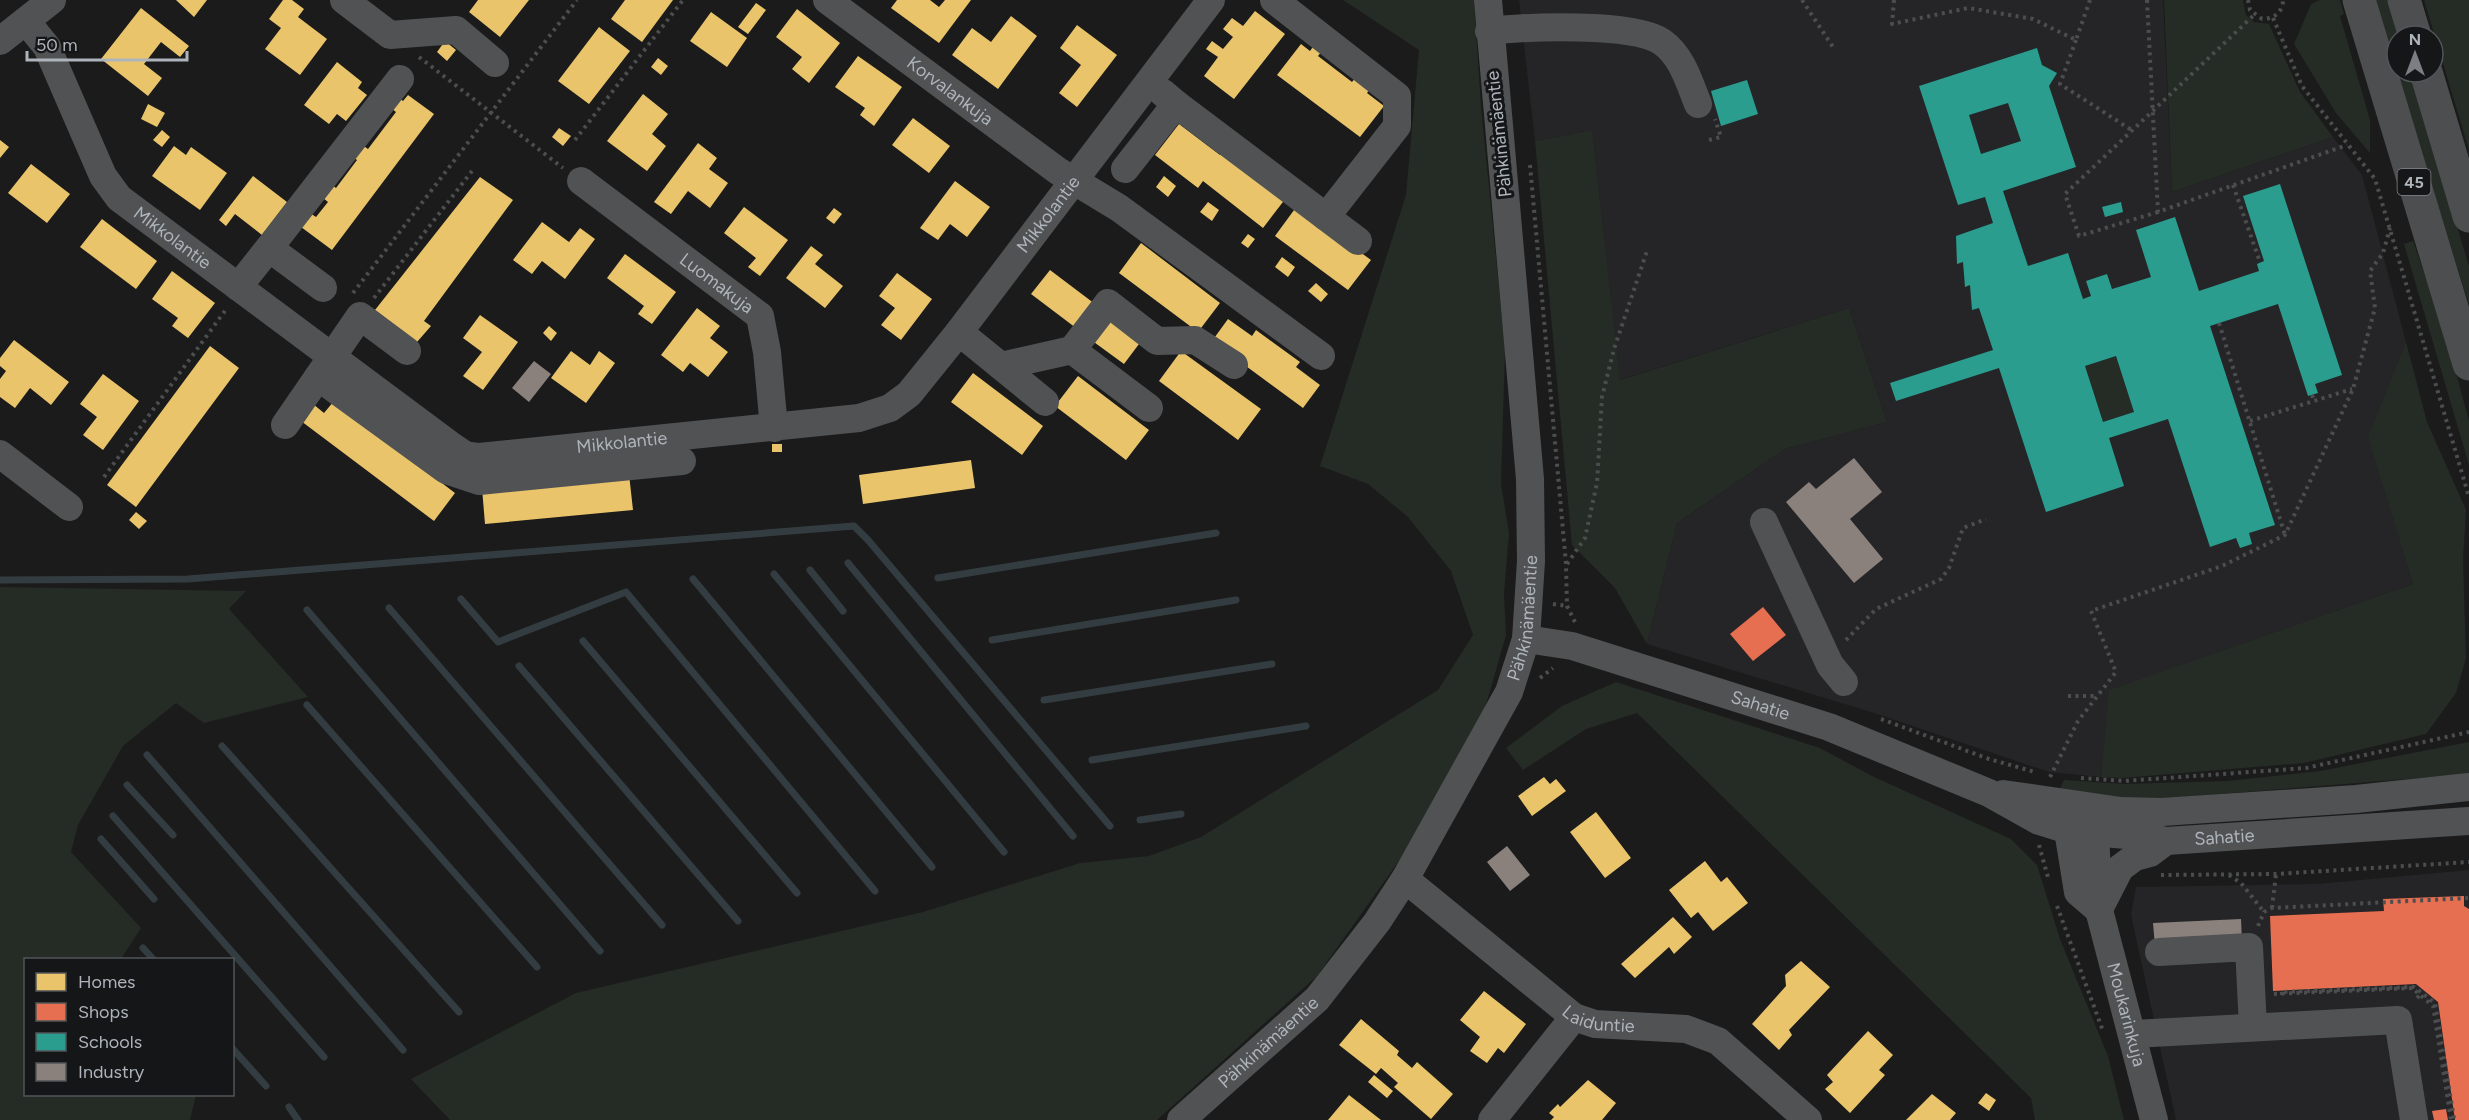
<svg xmlns="http://www.w3.org/2000/svg" width="2469" height="1120" viewBox="0 0 2469 1120" font-family="Figtree,sans-serif">
<rect width="100%" height="100%" fill="#1b1b1b"/>
<path fill="#252527" d="M 1519,0 L 2163,0 L 2172,192 L 2333,137 L 2362,175 L 2406,342 L 2369,437 L 2413,584 L 2110,690 L 2101,777 L 2049,772 L 1874,713 L 1647,644 L 1677,523 L 1785,449 L 1887,422 L 1849,308 L 1619,380 L 1592,130 L 1535,141 Z
M 2469,870 L 2469,1120 L 2176,1120 L 2131,915 L 2136,887 L 2318,884 Z"/>
<path fill="#252b25" d="M 1343,0 L 1474,0 L 1481,107 L 1505,349 L 1501,484 L 1509,533 L 1504,593 L 1506,635 L 1484,712 L 1401,858 L 1317,976 L 1157,1120 L 450,1120 L 411,1079 L 576,993 L 923,912 L 1080,863 L 1149,856 L 1201,837 L 1438,690 L 1473,635 L 1451,571 L 1408,517 L 1368,484 L 1320,466 L 1406,195 L 1419,50 Z
M 2164,0 L 2243,0 L 2246,15 L 2254,22 L 2269,24 L 2300,92 L 2333,137 L 2172,192 Z
M 2320,0 L 2340,0 L 2344,14 L 2340,16 L 2370,120 L 2370,153 L 2336,113 L 2294,44 L 2311,4 Z
M 2374,0 L 2388,0 L 2399,36 L 2397,72 L 2410,72 L 2469,266 L 2469,305 Z
M 2424,0 L 2469,0 L 2469,150 Z
M 1592,130 L 1620,380 L 1849,308 L 1887,422 L 1785,449 L 1677,523 L 1647,644 L 1615,588 L 1572,545 L 1535,141 Z
M 2413,241 L 2447,339 L 2469,421 L 2469,465 L 2404,244 Z
M 2406,342 L 2427,422 L 2466,510 L 2463,559 L 2466,658 L 2456,693 L 2426,734 L 2304,763 L 2123,778 L 2101,777 L 2109,690 L 2413,584 L 2368,437 Z
M 2116,356 L 2134,412 L 2103,422 L 2085,366 Z
M 0,587 L 246,591 L 229,609 L 308,697 L 204,723 L 176,703 L 123,746 L 78,825 L 71,852 L 141,928 L 121,959 L 26,960 L 26,1094 L 196,1095 L 190,1120 L 0,1120 Z
M 1616,682 L 1820,748 L 1872,776 L 2011,839 L 2037,865 L 2060,939 L 2108,1056 L 2124,1120 L 2035,1120 L 2031,1098 L 1637,713 L 1586,729 L 1523,770 L 1506,748 L 1562,706 Z
M 2469,742 L 2469,774 L 2147,800 L 2059,791 L 2064,780 L 2124,784 L 2227,781 L 2320,771 Z"/>
<path fill="#e9c46a" d="M 176,0 L 207,0 L 194,17 Z
M 283,0 L 292,0 L 304,9 L 298,17 L 327,39 L 300,75 L 265,49 L 281,28 L 269,19 Z
M 478,0 L 529,0 L 500,37 L 469,12 Z
M 625,0 L 673,0 L 642,42 L 611,19 Z
M 897,0 L 930,0 L 939,7 L 945,0 L 971,0 L 939,43 L 891,8 Z
M 756,3 L 766,10 L 748,34 L 738,27 Z
M 141,8 L 189,46 L 180,57 L 161,42 L 144,64 L 162,78 L 148,96 L 101,59 Z
M 797,9 L 840,43 L 809,83 L 792,69 L 802,57 L 776,37 Z
M 1255,11 L 1285,34 L 1234,99 L 1204,76 L 1218,57 L 1206,49 L 1212,41 L 1223,49 L 1233,37 L 1223,29 L 1232,18 L 1243,26 Z
M 711,12 L 747,38 L 727,67 L 690,41 Z
M 1011,16 L 1037,36 L 998,89 L 952,55 L 972,28 L 991,42 Z
M 1077,25 L 1117,55 L 1077,107 L 1059,93 L 1081,65 L 1060,48 Z
M 599,27 L 630,51 L 589,104 L 558,81 Z
M 445,41 L 456,50 L 447,61 L 437,52 Z
M 1317,41 L 1325,47 L 1318,56 L 1352,82 L 1360,72 L 1374,83 L 1367,93 L 1384,106 L 1360,137 L 1277,75 L 1301,44 L 1310,51 Z
M 858,56 L 902,87 L 874,126 L 860,115 L 865,108 L 835,87 Z
M 658,58 L 668,66 L 661,75 L 651,67 Z
M 337,62 L 362,82 L 358,88 L 367,95 L 346,121 L 337,114 L 329,124 L 304,105 Z
M 643,94 L 668,114 L 652,134 L 666,146 L 647,171 L 607,141 Z
M 395,95 L 403,101 L 408,95 L 434,114 L 332,250 L 297,224 L 307,211 L 316,217 L 328,202 L 318,194 L 328,182 L 336,188 L 357,160 L 349,154 L 358,142 L 368,149 L 396,112 L 387,105 Z
M 148,104 L 165,113 L 157,127 L 141,119 Z
M 913,118 L 950,146 L 929,173 L 892,145 Z
M 1179,124 L 1220,155 L 1223,150 L 1286,198 L 1263,228 L 1203,181 L 1198,188 L 1155,155 Z
M 559,128 L 571,136 L 563,146 L 552,137 Z
M 162,130 L 170,137 L 162,147 L 153,140 Z
M 0,140 L 9,147 L 0,158 Z
M 698,143 L 717,158 L 709,169 L 728,183 L 710,208 L 688,191 L 671,214 L 654,202 Z
M 174,146 L 186,155 L 191,147 L 227,173 L 200,210 L 152,176 Z
M 31,164 L 70,194 L 47,223 L 8,193 Z
M 253,176 L 287,202 L 262,235 L 235,214 L 226,226 L 219,220 Z
M 1164,176 L 1176,186 L 1168,197 L 1156,187 Z
M 480,177 L 513,200 L 424,321 L 431,326 L 417,342 L 375,310 Z
M 955,181 L 990,207 L 967,237 L 950,224 L 938,240 L 920,228 Z
M 1208,202 L 1219,210 L 1212,221 L 1200,212 Z
M 1297,206 L 1371,260 L 1348,290 L 1275,236 Z
M 744,207 L 788,240 L 760,276 L 748,267 L 756,258 L 724,233 Z
M 834,208 L 842,214 L 834,224 L 826,218 Z
M 102,219 L 157,261 L 136,289 L 80,247 Z
M 542,222 L 569,242 L 580,228 L 595,239 L 565,279 L 542,261 L 532,274 L 513,260 Z
M 1248,234 L 1255,239 L 1248,248 L 1241,243 Z
M 1141,243 L 1220,303 L 1198,332 L 1119,273 Z
M 811,246 L 823,255 L 815,264 L 843,286 L 825,308 L 786,278 Z
M 625,254 L 676,292 L 652,324 L 638,314 L 644,306 L 607,278 Z
M 1282,257 L 1295,267 L 1288,277 L 1275,267 Z
M 1050,270 L 1095,304 L 1076,328 L 1031,294 Z
M 172,271 L 215,303 L 188,338 L 172,326 L 178,318 L 152,299 Z
M 897,273 L 932,299 L 901,340 L 881,325 L 895,308 L 879,296 Z
M 1316,283 L 1328,294 L 1321,302 L 1308,291 Z
M 697,308 L 720,326 L 710,338 L 728,352 L 708,377 L 690,363 L 683,372 L 661,355 Z
M 1105,313 L 1142,340 L 1124,364 L 1087,337 Z
M 480,315 L 518,342 L 483,390 L 463,376 L 482,352 L 463,338 Z
M 1228,319 L 1252,336 L 1256,330 L 1300,362 L 1296,367 L 1320,385 L 1303,408 L 1212,341 Z
M 549,326 L 557,333 L 551,341 L 543,333 Z
M 14,340 L 69,382 L 51,405 L 30,388 L 15,408 L 0,397 L 0,379 L 6,371 L 0,366 L 0,358 Z
M 210,346 L 239,368 L 136,507 L 107,485 Z
M 571,351 L 590,365 L 599,351 L 615,363 L 586,403 L 551,378 Z
M 1181,351 L 1261,409 L 1238,440 L 1159,381 Z
M 973,373 L 1043,426 L 1022,455 L 951,402 Z
M 103,374 L 139,401 L 103,450 L 83,435 L 97,417 L 80,404 Z
M 1078,376 L 1149,430 L 1126,460 L 1055,406 Z
M 334,401 L 455,493 L 434,521 L 301,421 L 313,404 L 324,413 Z
M 772,444 L 782,444 L 782,452 L 772,452 Z
M 971,460 L 975,488 L 863,504 L 859,475 Z
M 629,474 L 633,510 L 485,524 L 482,488 Z
M 136,512 L 147,521 L 139,529 L 129,520 Z
M 1544,777 L 1550,784 L 1556,779 L 1566,791 L 1532,816 L 1518,796 Z
M 1596,812 L 1631,858 L 1605,878 L 1570,832 Z
M 1705,861 L 1721,882 L 1727,877 L 1748,903 L 1713,931 L 1698,912 L 1691,918 L 1669,890 Z
M 1673,917 L 1692,937 L 1674,954 L 1669,947 L 1635,978 L 1621,964 Z
M 1801,961 L 1830,987 L 1789,1030 L 1792,1035 L 1779,1050 L 1752,1024 L 1786,986 L 1785,975 Z
M 1484,991 L 1526,1024 L 1504,1053 L 1498,1048 L 1487,1063 L 1470,1051 L 1480,1037 L 1460,1020 Z
M 1361,1019 L 1399,1051 L 1397,1055 L 1412,1068 L 1417,1062 L 1453,1094 L 1431,1119 L 1394,1087 L 1398,1083 L 1381,1068 L 1376,1074 L 1339,1045 Z
M 1868,1031 L 1893,1055 L 1879,1070 L 1885,1075 L 1850,1113 L 1825,1089 L 1833,1082 L 1827,1075 Z
M 1374,1075 L 1393,1091 L 1387,1098 L 1368,1082 Z
M 1588,1080 L 1616,1103 L 1602,1120 L 1551,1120 L 1554,1117 L 1549,1113 L 1558,1104 L 1560,1107 Z
M 1986,1093 L 1996,1100 L 1989,1111 L 1978,1103 Z
M 1932,1094 L 1956,1113 L 1950,1120 L 1906,1120 Z
M 1349,1095 L 1381,1120 L 1328,1120 Z"/>
<path fill="#e76f51" d="M 1763,607 L 1786,635 L 1753,661 L 1730,634 Z
M 2464,896 L 2464,906 L 2469,909 L 2469,1120 L 2455,1120 L 2438,1002 L 2416,984 L 2273,991 L 2270,916 L 2384,911 L 2383,899 Z
M 2446,1109 L 2448,1120 L 2434,1120 L 2432,1111 Z"/>
<path fill="#2a9d8f" fill-rule="evenodd" d="M 2037,48 L 2042,65 L 2057,73 L 2049,86 L 2076,167 L 2003,191 L 2028,266 L 2068,253 L 2083,299 L 2091,296 L 2086,281 L 2107,274 L 2112,289 L 2151,277 L 2136,230 L 2175,217 L 2199,291 L 2259,271 L 2257,264 L 2264,261 L 2243,196 L 2280,184 L 2342,375 L 2315,384 L 2318,393 L 2308,396 L 2278,304 L 2210,326 L 2275,525 L 2249,533 L 2252,544 L 2240,548 L 2236,538 L 2210,547 L 2168,419 L 2109,438 L 2124,486 L 2046,512 L 1999,368 L 1896,401 L 1890,383 L 1993,350 L 1979,308 L 1972,310 L 1970,285 L 1965,287 L 1963,262 L 1957,264 L 1956,236 L 1993,223 L 1985,197 L 1958,205 L 1919,86 ZM 2008,103 L 2021,141 L 1981,154 L 1969,115 ZM 2116,356 L 2134,412 L 2103,422 L 2085,366 Z
M 1747,80 L 1758,114 L 1721,126 L 1711,91 Z
M 2121,202 L 2123,212 L 2105,217 L 2102,207 Z"/>
<path fill="#8a817c" d="M 534,361 L 551,374 L 529,402 L 512,388 Z
M 1854,458 L 1882,492 L 1850,519 L 1883,559 L 1854,583 L 1786,502 L 1809,482 L 1816,489 Z
M 1507,846 L 1530,875 L 1510,891 L 1487,862 Z
M 2241,919 L 2242,942 L 2155,946 L 2153,923 Z"/>
<g fill="none" stroke-linecap="round" stroke-linejoin="round">
<path stroke="#333d41" stroke-width="7" d="M 848,563 L 1073,836
M 810,570 L 843,611
M 774,574 L 1004,852
M 938,578 L 1216,533
M 693,579 L 932,867
M 0,580 L 188,579 L 854,526 L 868,540 L 1110,826
M 461,599 L 498,642 L 626,592 L 875,891
M 389,608 L 662,925
M 307,610 L 600,951
M 992,640 L 1236,600
M 583,641 L 797,893
M 519,666 L 738,921
M 1044,700 L 1272,664
M 307,705 L 537,967
M 222,746 L 459,1012
M 147,755 L 403,1050
M 1092,760 L 1306,726
M 127,785 L 173,835
M 113,816 L 324,1057
M 1140,820 L 1181,814
M 101,839 L 154,899
M 143,948 L 154,960
M 232,1048 L 266,1086
M 289,1107 L 298,1120"/>
<path stroke="#4b4d4f" stroke-width="4" stroke-dasharray="3 4.5" stroke-linecap="butt" d="M 1802,0 L 1833,47
M 1894,0 L 1892,24 L 1968,8 L 2033,19 L 2076,40 L 2090,0
M 2147,0 L 2158,212 L 2347,145
M 2248,0 L 2250,10 L 2262,19 C 2274,19 2283,12 2283,0
M 2273,18 L 2302,86 L 2375,179 L 2469,497
M 2076,40 L 2060,84 L 2133,131
M 419,57 L 563,168
M 575,140 L 683,0
M 1709,140 L 1721,137 L 1715,119
M 1530,165 L 1566,564 L 1567,606 L 1575,622
M 2233,185 L 2260,262
M 2158,212 L 2079,236 L 2065,194 L 2254,15
M 353,293 L 577,0
M 374,298 L 472,171
M 2219,323 L 2285,535
M 2312,395 L 2314,401
M 2250,421 L 2352,389
M 104,477 L 227,308
M 1567,564 L 1585,538 L 1597,483 L 1602,397 L 1614,349 L 1647,251
M 1553,604 L 1567,606
M 1846,640 L 1876,609 L 1941,579 L 1949,568 L 1963,528 L 1986,519
M 1540,678 L 1553,668
M 2068,696 L 2097,696
M 1881,719 L 1989,759 L 2035,772
M 2050,777 L 2078,721 L 2116,672 L 2091,611 L 2222,566 L 2285,535 L 2353,389 L 2375,308 L 2370,271 L 2383,253 L 2390,228
M 2081,778 L 2124,781 L 2306,768 L 2469,732
M 2039,845 L 2049,881
M 2161,875 L 2276,874 L 2469,862
M 2229,875 L 2241,883 L 2264,912
M 2057,906 L 2103,1031
M 2272,908 L 2276,874
M 2258,926 L 2264,912 L 2272,908 L 2469,898
M 2274,994 L 2412,988 L 2433,1006 L 2451,1120 L 2454,1119 L 2435,1003 L 2414,987 L 2282,992"/>
<g stroke="#505254" stroke-width="28">
<path d="M 344,0 L 390,35 L 456,30 L 495,63"/>
<path id="s1" d="M 827,0 L 1058,171 L 1119,208 L 1321,356"/>
<path d="M 1274,0 L 1397,96 L 1397,126 L 1326,217"/>
<path id="s2" d="M 26,21 L 47,47 L 103,176 L 119,198 L 453,447 L 465,455 L 479,457 L 859,418 L 890,408 L 909,394 L 959,332 L 1211,0"/>
<path d="M 1489,31 C 1525,27 1633,22 1662,42 C 1682,56 1689,82 1698,104"/>
<path d="M 0,41 L 52,0"/>
<path d="M 1176,104 L 1358,241"/>
<path d="M 1125,169 L 1176,104 L 1163,93"/>
<path id="s3" d="M 581,181 L 760,316 L 767,352 L 774,428"/>
<path d="M 269,248 L 400,79"/>
<path d="M 238,287 L 269,248 L 323,288"/>
<path d="M 959,332 L 1045,402"/>
<path d="M 1001,366 L 1072,350"/>
<path d="M 318,377 L 446,470 L 479,481 L 682,461"/>
<path d="M 1149,408 L 1072,350 L 1108,303 L 1157,341 L 1195,340 L 1234,365"/>
<path d="M 285,425 L 360,316 L 407,351"/>
<path d="M 0,454 L 69,507"/>
<path d="M 1764,522 L 1830,665 L 1844,682"/>
<path id="s4" d="M 1526,639 L 1572,646 L 1829,727 L 1989,793 L 2039,821 L 2068,830 L 2150,837 L 2166,841 L 2469,821"/>
<path d="M 2003,794 L 2121,811 L 2162,812 L 2356,799 L 2469,787"/>
<path d="M 2079,817 L 2068,830 L 2078,892 L 2099,910"/>
<path id="s5" d="M 2090,817 L 2095,834 L 2099,910 L 2154,1120"/>
<path id="s6" d="M 1405,879 L 1574,1017 L 1595,1024 L 1686,1029 L 1718,1041 L 1808,1120"/>
<path d="M 2099,909 L 2120,868 L 2135,857 L 2150,853 L 2166,841"/>
<path d="M 2159,952 L 2249,947 L 2253,1027"/>
<path d="M 2133,1034 L 2398,1020 L 2414,1120"/>
<path id="s7" d="M 1181,1120 L 1317,999 L 1377,922 L 1405,879 L 1509,692 L 1526,639 L 1531,561 L 1530,479 L 1488,0"/>
<path d="M 1492,1120 L 1574,1017"/>
</g>
<path stroke="#4d4e50" stroke-width="33" d="M 2359,0 L 2469,364
M 2404,0 L 2415,36
M 2426,72 L 2469,216"/>
<path stroke="#4b4d4f" stroke-width="4" stroke-dasharray="3 4.5" stroke-linecap="butt" d="M 2282,992 L 2282,996
M 2417,998 L 2422,993"/>
</g>
<g text-anchor="middle" dominant-baseline="central" stroke-width="6" stroke-linejoin="round" paint-order="stroke">
<rect fill="#151617" stroke="#80858a" stroke-width="1.5" x="2397.5" y="169" width="33" height="26" rx="4.5"/>
<g font-size="16" font-weight="bold" fill="#aeb4bb">
<text x="2414" y="182">45</text>
</g>
<g font-size="18" fill="#aeb4bb" stroke="#151617">
<text stroke="none"><textPath href="#s1" startOffset="153">Korvalankuja</textPath></text>
<text transform="translate(1499 134) rotate(-96)">Pähkinämäentie</text>
<text stroke="none"><textPath href="#s2" startOffset="1312">Mikkolantie</textPath></text>
<text stroke="none"><textPath href="#s2" startOffset="268">Mikkolantie</textPath></text>
<text stroke="none"><textPath href="#s3" startOffset="170">Luomakuja</textPath></text>
<text stroke="none"><textPath href="#s2" startOffset="790">Mikkolantie</textPath></text>
<text stroke="none"><textPath href="#s7" startOffset="621">Pähkinämäentie</textPath></text>
<text stroke="none"><textPath href="#s4" startOffset="244">Sahatie</textPath></text>
<text stroke="none"><textPath href="#s4" startOffset="734">Sahatie</textPath></text>
<text stroke="none"><textPath href="#s6" startOffset="243">Laiduntie</textPath></text>
<text stroke="none"><textPath href="#s5" startOffset="202">Moukarinkuja</textPath></text>
<text stroke="none"><textPath href="#s7" startOffset="117">Pähkinämäentie</textPath></text>
</g>
</g>
<rect x="24" y="958" width="210" height="138" fill="#151617" stroke="#525559" stroke-width="1.5"/>
<rect x="36" y="973" width="30" height="18" fill="#e9c46a" stroke="#525559" stroke-width="1.5"/>
<text x="78" y="988" font-size="18" fill="#aeb4bb">Homes</text>
<rect x="36" y="1003" width="30" height="18" fill="#e76f51" stroke="#525559" stroke-width="1.5"/>
<text x="78" y="1018" font-size="18" fill="#aeb4bb">Shops</text>
<rect x="36" y="1033" width="30" height="18" fill="#2a9d8f" stroke="#525559" stroke-width="1.5"/>
<text x="78" y="1048" font-size="18" fill="#aeb4bb">Schools</text>
<rect x="36" y="1063" width="30" height="18" fill="#8a817c" stroke="#525559" stroke-width="1.5"/>
<text x="78" y="1078" font-size="18" fill="#aeb4bb">Industry</text>
<g transform="translate(2415 54)"><circle r="28" fill="#151617" stroke="#525559" stroke-width="1.5"/>
<path d="M0-4.5L10 22L0 15L-10 22Z" fill="#7b7e83"/>
<text y="-9" font-size="16" font-weight="bold" text-anchor="middle" fill="#aeb4bb">N</text>
</g>
<path d="M27 51v9h160v-9" fill="none" stroke="#aeb4bb" stroke-width="3"/>
<text x="36" y="51" font-size="18" fill="#aeb4bb" stroke="#151617" stroke-width="4.5" paint-order="stroke">50 m</text>
</svg>
